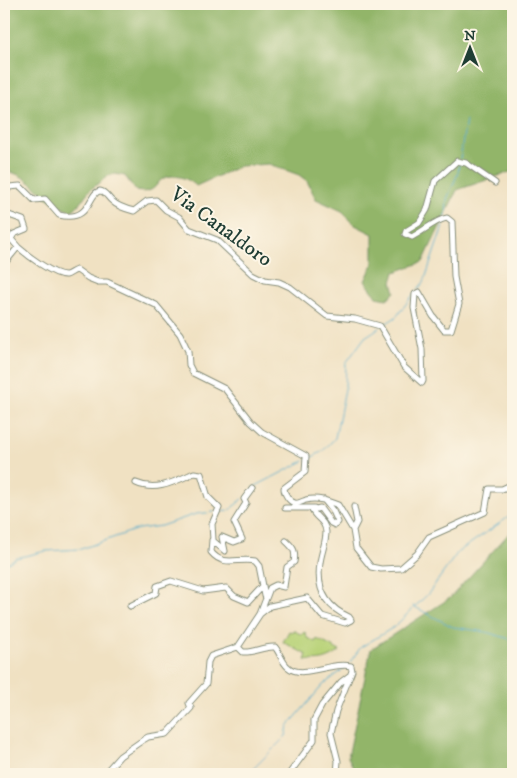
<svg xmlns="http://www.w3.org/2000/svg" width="517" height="778" viewBox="0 0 517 778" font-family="'IM FELL DW Pica',serif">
<rect width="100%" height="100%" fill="#fcf5e5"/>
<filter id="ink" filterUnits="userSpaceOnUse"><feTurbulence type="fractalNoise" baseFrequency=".02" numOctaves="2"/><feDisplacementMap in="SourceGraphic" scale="10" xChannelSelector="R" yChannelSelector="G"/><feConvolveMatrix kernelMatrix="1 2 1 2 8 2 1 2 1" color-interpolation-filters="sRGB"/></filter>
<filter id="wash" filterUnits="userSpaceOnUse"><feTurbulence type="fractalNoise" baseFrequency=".0096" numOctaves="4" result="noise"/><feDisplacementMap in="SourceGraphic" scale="20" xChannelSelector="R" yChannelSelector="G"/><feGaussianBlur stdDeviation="1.12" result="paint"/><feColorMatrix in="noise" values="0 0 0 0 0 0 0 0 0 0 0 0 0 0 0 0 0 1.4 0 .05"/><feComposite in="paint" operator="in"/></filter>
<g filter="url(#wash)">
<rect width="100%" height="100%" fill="#f0e1c2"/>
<path fill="#b9d379" stroke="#6c8856" d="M 293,630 L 302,635 L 304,632 L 307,634 L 306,637 L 315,642 L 317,639 L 340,651 C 329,660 319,662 305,660 L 307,655 L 283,642 L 289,631 L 292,632 Z"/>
<path fill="#92b569" stroke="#58794e" d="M 4,4 L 513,4 L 513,171 L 457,190 L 423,262 L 395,272 L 392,282 L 395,292 L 387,299 L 377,297 L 365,281 L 373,264 L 373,234 L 355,225 L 342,211 L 316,199 L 307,181 L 299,175 L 269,164 L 240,166 L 196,186 C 189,178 170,171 160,181 C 156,185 155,189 148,191 C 145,192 140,192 136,191 L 125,176 L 115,174 L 105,177 C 101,184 96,184 90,190 C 83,197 81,205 71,211 C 45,205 32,173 4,171 Z
M 513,529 L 513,774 L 356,774 L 348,757 L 371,649 L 450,598 Z"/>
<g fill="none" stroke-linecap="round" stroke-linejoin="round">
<path stroke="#4ea9cc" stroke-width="1" d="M 460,159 L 466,120
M 446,217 L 447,199 L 458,173 L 459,163
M 417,290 L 424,282 L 445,220
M 382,326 L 396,317 L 413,295
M 307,460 L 323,451 L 335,438 L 345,389 L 346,363 L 365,337 L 379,328
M 254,487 L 304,461
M 218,512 L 229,511 L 242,499
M 4,565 L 16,558 L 46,551 L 81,549 L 138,529 L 161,526 L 196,514 L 214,512
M 413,606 L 453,627 L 486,632 L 513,640
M 350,662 L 361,647 L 394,627 L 428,594 L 458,552 L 513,514
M 253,774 L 254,768 L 286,736 L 288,726 L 323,685 L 345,668"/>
</g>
</g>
<g filter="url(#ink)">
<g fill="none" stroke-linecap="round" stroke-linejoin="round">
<defs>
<path id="minor" d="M 4,197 L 9,187 L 20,186 L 34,200 L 45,199 L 59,215 C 92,223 88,192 100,191 C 105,191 108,198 112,201 C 117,206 126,209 134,211 L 147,201 L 156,200 L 166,210 L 179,217 L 189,229 L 217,240 L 253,274 L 265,280 L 279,282 L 290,287 L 327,316 L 355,319 L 380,326 L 404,367 L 422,383 L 423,381 L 422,349 L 414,308 L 415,294 L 419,292 L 433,316 L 444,330 L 451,330 L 459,304 L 454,277 L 452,222 L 447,218 C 437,219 422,232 412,237 L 405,234 L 406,231 L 419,223 L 427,210 L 435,181 L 457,161 L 466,163 L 495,183
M 4,217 L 9,215 L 23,220 L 26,229 L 14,234 L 11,239 L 18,247
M 4,264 L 18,247 C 27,255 54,276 66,275 C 70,274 72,271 77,270 L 88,278 L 98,282 L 107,282 L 156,305 L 180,334 L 188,351 L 189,365 L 193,373 L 225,389 L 251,422 L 262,432 L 306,456 L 305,472 L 284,488 C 284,493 289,502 295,503 C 298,504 303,501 306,500 C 317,497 328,501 338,505 L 353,530 L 356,548 L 371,567 L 381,569 L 401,568 L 417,554 L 429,537 L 485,512 L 489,489 L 502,489 L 513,484
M 136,483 C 156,492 174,482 194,473 L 201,474 L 208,497 L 219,508 L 212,524 L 213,540
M 252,488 L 244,499 L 246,503 L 234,522 L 242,539 L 234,542 L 222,537 L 225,551 L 212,540 L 211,552 C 224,568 239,557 255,561 L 259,566 L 265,596
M 285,508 L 314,508
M 353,530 L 357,522 L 354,507
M 286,541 C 294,548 296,552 294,562 L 287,567 L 284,587 L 276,585 L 270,588 L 260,614 L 238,647 L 243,652 C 254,653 263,646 275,647 C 280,653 282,662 288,667 C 302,680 332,661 351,666 L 352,671 L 336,711 L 331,733 L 338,761 L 337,774
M 130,606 L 156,593 L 157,586 L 171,581 L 203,591 L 226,588 L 234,596 L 248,602 L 262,587
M 260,614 L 270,606 L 307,598 L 322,616 L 345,623 L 351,620 L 349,617 C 326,607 316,589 320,563 C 321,553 326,543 326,532 C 325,520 316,519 312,510 L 320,508 L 331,523 L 335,525 L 338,522 L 333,511 L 324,500
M 104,774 L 120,756 L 143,740 L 148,737 L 167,734 L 191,708 L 189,703 L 206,684 L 208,662 L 211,656 L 238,647
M 289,774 L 314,740 L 314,720 L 322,705 L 341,682 L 349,676"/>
</defs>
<use href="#minor" stroke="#888f7b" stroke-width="7"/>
<use href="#minor" stroke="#fff" stroke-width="5"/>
</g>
</g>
<g text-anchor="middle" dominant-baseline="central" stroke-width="4" stroke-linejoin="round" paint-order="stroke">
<g font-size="21" fill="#1f3d34" stroke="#fcf5e5">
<text transform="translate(221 227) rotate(36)">Via Canaldoro</text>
</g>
</g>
<rect width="517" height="778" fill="none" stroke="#fcf5e5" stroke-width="20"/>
<g transform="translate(470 48)" stroke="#fcf5e5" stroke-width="4" paint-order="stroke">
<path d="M0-4L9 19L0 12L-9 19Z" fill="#1f3d34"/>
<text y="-8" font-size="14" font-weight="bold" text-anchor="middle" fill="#1f3d34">N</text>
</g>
</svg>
